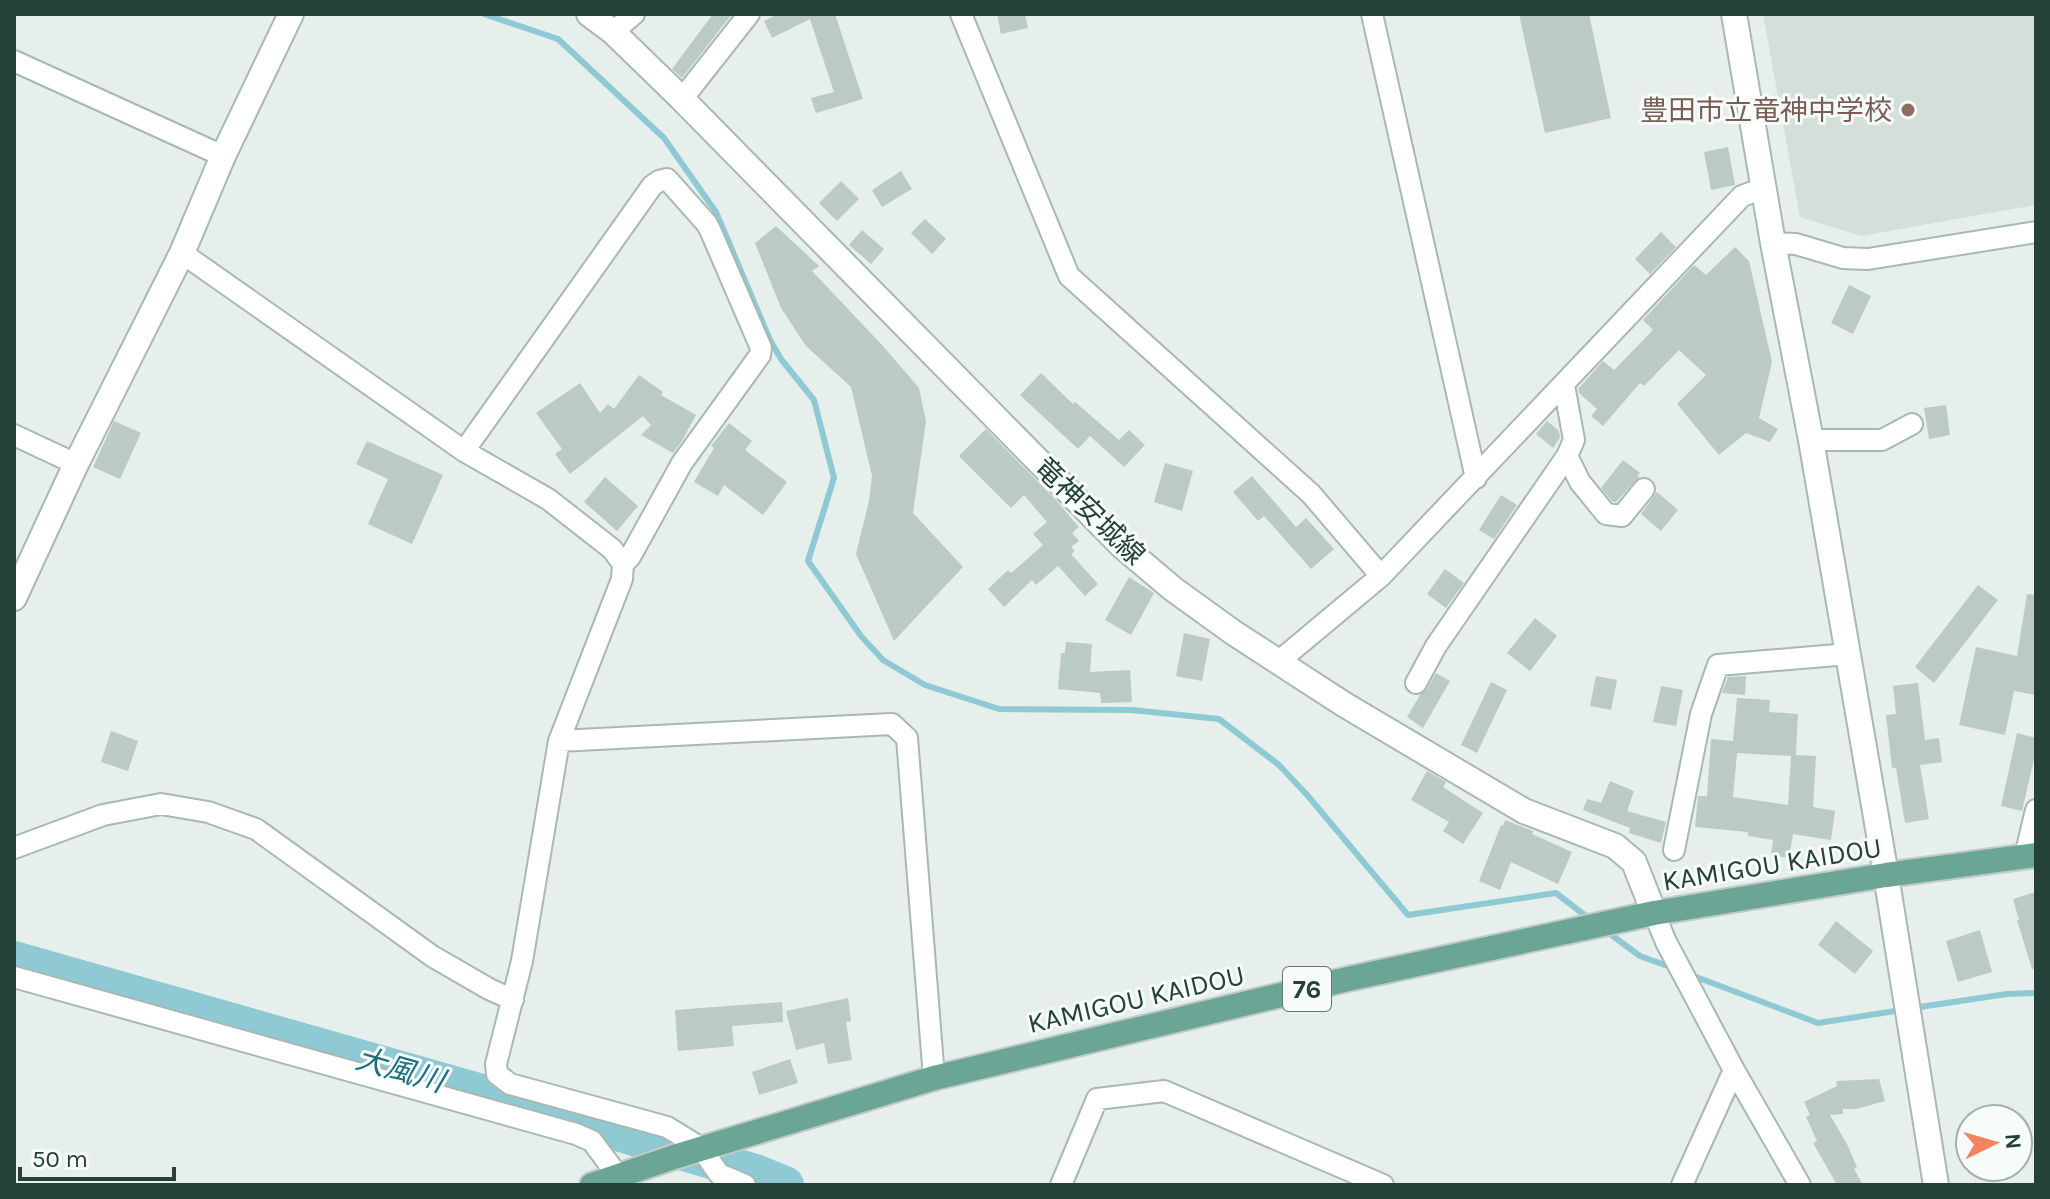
<svg xmlns="http://www.w3.org/2000/svg" width="2050" height="1199" viewBox="0 0 2050 1199" font-family="Karla,'Noto Sans JP',sans-serif">
<rect width="100%" height="100%" fill="#e6efeb"/>
<path fill="#d4dfda" d="M 1763,14 L 2036,14 L 2036,205 L 1861,236 L 1800,217 Z"/>
<g fill="none" stroke-linecap="round" stroke-linejoin="round">
<path stroke="#8ec9d4" stroke-width="6" d="M 484,14 L 558,39 L 664,138 L 716,212 L 770,340 L 781,359 L 814,400 L 834,478 L 808,561 L 861,636 L 883,660 L 925,685 L 999,709 L 1132,710 L 1219,719 L 1279,765 L 1308,796 L 1408,915 L 1556,893 L 1591,920
M 1606,931 L 1640,956 L 1673,968
M 1691,975 L 1818,1023 L 1902,1010
M 1913,1008 L 2007,994 L 2036,993"/>
<path stroke="#8ec9d4" stroke-width="38" d="M 14,960 L 594,1125 L 758,1174 L 785,1185"/>
</g>
<path fill="#bbcac4" fill-rule="evenodd" d="M 713,14 L 732,14 L 682,78 L 672,69 Z
M 778,14 L 835,14 L 863,99 L 816,113 L 811,98 L 834,92 L 810,19 L 772,38 L 764,21 Z
M 997,14 L 1025,14 L 1028,28 L 1001,34 Z
M 1519,14 L 1589,14 L 1611,118 L 1545,133 Z
M 1728,147 L 1735,185 L 1711,190 L 1704,152 Z
M 901,171 L 912,189 L 882,207 L 872,190 Z
M 841,181 L 859,199 L 837,221 L 819,203 Z
M 925,219 L 946,239 L 932,254 L 911,233 Z
M 776,226 L 819,266 L 812,271 L 883,346 L 919,388 L 926,421 L 913,513 L 963,567 L 894,641 L 856,554 L 869,501 L 872,476 L 851,387 L 806,346 L 781,308 L 755,243 Z
M 862,230 L 884,249 L 871,264 L 849,245 Z
M 1661,232 L 1676,247 L 1650,274 L 1635,259 Z
M 1735,247 L 1749,261 L 1772,362 L 1759,418 L 1778,429 L 1770,442 L 1746,433 L 1719,455 L 1677,404 L 1706,375 L 1679,350 L 1644,386 L 1640,383 L 1603,426 L 1591,416 L 1597,409 L 1579,393 L 1578,389 L 1603,361 L 1614,370 L 1653,330 L 1643,320 L 1694,265 L 1706,275 Z
M 1849,285 L 1871,296 L 1853,334 L 1831,323 Z
M 1041,373 L 1073,404 L 1075,402 L 1119,440 L 1129,430 L 1145,445 L 1124,467 L 1090,436 L 1078,449 L 1020,395 Z
M 639,375 L 663,392 L 661,395 L 696,415 L 682,441 L 673,453 L 641,435 L 651,425 L 643,416 L 570,474 L 555,454 L 562,449 L 536,413 L 580,383 L 600,413 L 608,404 L 614,409 Z
M 1946,405 L 1950,435 L 1929,439 L 1924,408 Z
M 114,421 L 141,433 L 120,479 L 93,467 Z
M 1547,421 L 1559,431 L 1560,438 L 1553,448 L 1536,434 Z
M 729,423 L 752,441 L 745,450 L 787,482 L 763,515 L 724,485 L 718,496 L 694,482 L 714,448 L 711,446 Z
M 986,429 L 1055,499 L 1079,527 L 1072,533 L 1079,541 L 1071,547 L 1075,551 L 1071,554 L 1098,584 L 1085,596 L 1058,566 L 1036,585 L 1032,580 L 1004,607 L 988,589 L 1008,570 L 1011,573 L 1043,545 L 1033,534 L 1047,522 L 1024,495 L 1011,508 L 959,456 Z
M 367,441 L 443,475 L 412,544 L 368,524 L 388,479 L 356,464 Z
M 1623,460 L 1640,473 L 1637,476 L 1639,477 L 1616,502 L 1613,502 L 1601,488 Z
M 1165,463 L 1193,471 L 1182,511 L 1154,502 Z
M 1252,476 L 1296,527 L 1306,518 L 1334,549 L 1311,569 L 1264,516 L 1258,521 L 1233,492 Z
M 605,477 L 638,506 L 617,531 L 584,502 Z
M 1657,492 L 1678,510 L 1661,531 L 1641,514 Z
M 1501,495 L 1517,505 L 1494,539 L 1479,530 Z
M 1445,569 L 1464,583 L 1446,608 L 1427,594 Z
M 1129,577 L 1154,593 L 1131,635 L 1105,620 Z
M 1978,585 L 1998,600 L 1934,683 L 1915,667 Z
M 2027,594 L 2036,595 L 2036,695 L 2014,691 L 2005,735 L 1959,725 L 1976,647 L 2017,656 Z
M 1535,618 L 1557,636 L 1530,671 L 1507,653 Z
M 1184,633 L 1210,639 L 1202,681 L 1176,676 Z
M 1066,642 L 1092,644 L 1090,672 L 1130,670 L 1132,702 L 1101,703 L 1100,693 L 1058,689 L 1061,653 L 1065,653 Z
M 1436,673 L 1450,681 L 1423,728 L 1407,717 L 1420,695 L 1427,689 Z
M 1596,676 L 1617,680 L 1611,710 L 1590,706 Z
M 1746,676 L 1745,695 L 1722,693 L 1728,677 Z
M 1491,682 L 1507,690 L 1477,753 L 1461,745 Z
M 1918,683 L 1925,740 L 1939,738 L 1942,762 L 1920,765 L 1929,819 L 1905,823 L 1896,768 L 1892,768 L 1886,715 L 1896,714 L 1893,686 Z
M 1661,686 L 1683,690 L 1676,726 L 1653,722 Z
M 1737,698 L 1770,700 L 1769,712 L 1798,714 L 1796,755 L 1816,756 L 1813,807 L 1835,811 L 1831,840 L 1793,834 L 1789,858 L 1771,855 L 1773,840 L 1748,836 L 1748,832 L 1695,827 L 1698,796 L 1707,796 L 1711,739 L 1733,741 ZM 1737,753 L 1791,756 L 1788,805 L 1733,797 Z
M 111,731 L 138,741 L 128,771 L 101,762 Z
M 2017,733 L 2036,738 L 2036,751 L 2022,811 L 2001,806 Z
M 1427,771 L 1446,782 L 1443,787 L 1483,813 L 1463,844 L 1443,831 L 1449,822 L 1411,800 Z
M 1610,781 L 1634,791 L 1627,811 L 1666,822 L 1661,843 L 1629,833 L 1630,828 L 1583,810 L 1587,799 L 1601,803 Z
M 1505,820 L 1533,831 L 1532,834 L 1572,852 L 1558,884 L 1511,862 L 1500,890 L 1479,881 L 1501,825 L 1503,826 Z
M 2036,892 L 2036,968 L 2032,969 L 2017,920 L 2019,920 L 2013,899 Z
M 1836,921 L 1873,951 L 1855,974 L 1818,945 Z
M 1980,930 L 1992,972 L 1958,982 L 1946,941 Z
M 848,998 L 851,1021 L 846,1022 L 852,1060 L 828,1064 L 824,1043 L 796,1050 L 786,1011 Z
M 782,1002 L 783,1022 L 732,1026 L 734,1046 L 678,1051 L 675,1010 Z
M 790,1059 L 798,1083 L 759,1095 L 752,1072 Z
M 1879,1079 L 1885,1101 L 1856,1109 L 1843,1109 L 1843,1114 L 1830,1115 L 1847,1144 L 1857,1167 L 1854,1169 L 1863,1185 L 1837,1185 L 1813,1143 L 1817,1141 L 1806,1117 L 1810,1115 L 1804,1102 L 1837,1086 L 1836,1081 Z"/>
<g fill="none" stroke-linecap="round" stroke-linejoin="round">
<defs>
<path id="minor" d="M 961,14 L 1069,276 L 1311,494 L 1381,576
M 1372,14 L 1476,478
M 613,32 L 634,14
M 14,61 L 223,156
M 682,99 L 749,14
M 1773,243 L 1796,244 L 1843,258 L 1868,259 L 2036,232
M 182,253 L 464,451 L 548,499 L 612,549 L 623,564
M 14,435 L 76,464
M 1811,440 L 1882,440 L 1912,424
M 464,451 L 652,186 L 659,181 L 667,179 L 707,224 L 711,232 L 761,348 L 760,355 L 682,463 L 630,557 L 623,564 L 622,579 L 559,741 L 522,961 L 496,1064 L 497,1074 L 510,1084 L 667,1127 L 701,1148 L 719,1174 L 745,1185
M 1567,456 L 1580,482 L 1606,514 L 1622,516 L 1644,489
M 1278,662 L 1381,576 L 1742,196 L 1764,188
M 1416,683 L 1436,646 L 1567,456 L 1574,440 L 1564,385
M 559,741 L 892,724 L 907,738 L 934,1078
M 14,848 L 103,815 L 161,804 L 208,812 L 256,829 L 432,956 L 489,989 L 513,1000
M 1674,850 L 1701,714 L 1718,665 L 1848,654
M 2025,856 L 2036,810
M 1654,913 L 1666,942 L 1734,1070 L 1800,1185
M 14,977 L 576,1134 L 592,1141 L 618,1176
M 1061,1185 L 1097,1099 L 1164,1091 L 1383,1185
M 1682,1185 L 1734,1070"/>
<path id="tertiary" d="M 589,14 L 613,32 L 682,99 L 1121,545 L 1173,589 L 1234,633 L 1345,705 L 1524,811 L 1615,846 L 1634,862 L 1654,913
M 1734,14 L 1773,243 L 1811,440 L 1886,875 L 1936,1185
M 14,598 L 76,464 L 182,253 L 223,156 L 291,14"/>
<path id="primary" d="M 592,1185 L 674,1157 L 934,1078 L 1348,979 L 1654,913 L 1886,875 L 2036,855"/>
</defs>
<use href="#minor" stroke="#a8b8b2" stroke-width="24"/>
<use href="#tertiary" stroke="#a8b8b2" stroke-width="28"/>
<use href="#primary" stroke="#c2cac8" stroke-width="28"/>
<use href="#minor" stroke="#fff" stroke-width="20"/>
<use href="#tertiary" stroke="#fff" stroke-width="24"/>
<use href="#primary" stroke="#6aa596" stroke-width="24"/>
</g>
<circle fill="#8d6e63" stroke="#f7fbf9" stroke-width="3" cx="1908" cy="110" r="8"/>
<g text-anchor="middle" dominant-baseline="central" stroke-width="6" stroke-linejoin="round" paint-order="stroke">
<rect fill="#f7fbf9" stroke="#637a73" stroke-width="2" x="1283" y="967" width="48" height="44" rx="6"/>
<g font-size="26" font-weight="bold" fill="#24423a">
<text x="1307" y="989">76</text>
</g>
<g font-size="28" fill="#785e54" stroke="#f7fbf9" text-anchor="end">
<text x="1892" y="110">豊田市立竜神中学校</text>
</g>
<g font-size="28" fill="#24423a" stroke="#f7fbf9">
<text transform="translate(1090 511) rotate(44)">竜神安城線</text>
<text transform="translate(1772 864) rotate(-9)">KAMIGOU KAIDOU</text>
<text transform="translate(1136 999) rotate(-13)">KAMIGOU KAIDOU</text>
</g>
<g font-size="30" font-style="italic" fill="#1c6f80" stroke="#f7fbf9">
<text transform="translate(400 1070) rotate(16)">大風川</text>
</g>
</g>
<rect width="2050" height="1199" fill="none" stroke="#24423a" stroke-width="32"/>
<g transform="translate(1994 1143) rotate(85)"><circle r="38" fill="#f7fbf9" stroke="#a3b1ad" stroke-width="2"/>
<path d="M0-6L14 30L0 20L-14 30Z" fill="#f4845f"/>
<text y="-12" font-size="22" font-weight="bold" text-anchor="middle" fill="#24423a">N</text>
</g>
<path d="M20 1167v12h154v-12" fill="none" stroke="#24423a" stroke-width="4"/>
<text x="32" y="1167" font-size="24" fill="#24423a" stroke="#f7fbf9" stroke-width="6" paint-order="stroke">50 m</text>
</svg>
